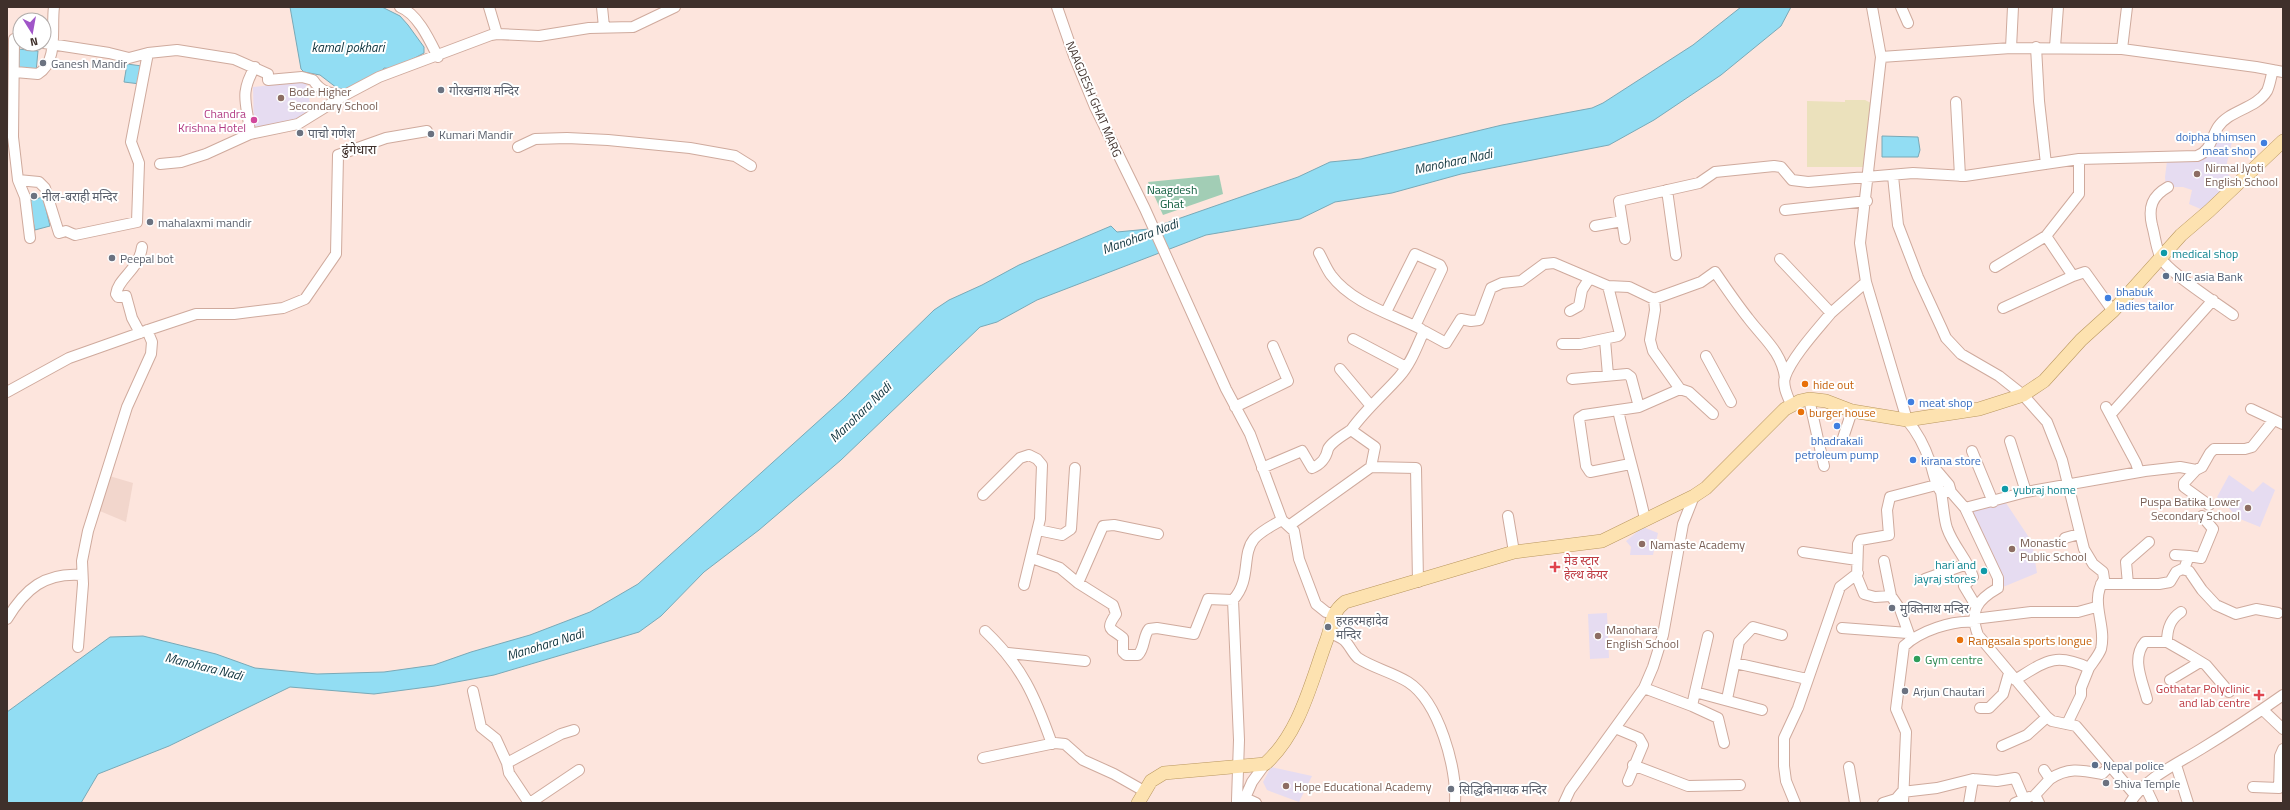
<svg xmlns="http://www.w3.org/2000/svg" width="2290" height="810" viewBox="0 0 2290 810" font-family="'Titillium Web','Noto Sans Devanagari',sans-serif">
<rect width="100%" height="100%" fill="#fde5dd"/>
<path fill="#f2d6cc" d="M 106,475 L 133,483 L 126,522 L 95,509 Z"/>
<path fill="#e6dcf1" d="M 306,81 L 311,109 L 298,123 L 254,131 L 253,87 Z
M 2211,135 L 2232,142 L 2225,171 L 2234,180 L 2203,210 L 2189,204 L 2192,190 L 2183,187 L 2166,187 L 2165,177 L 2167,161 L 2197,160 Z
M 2229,475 L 2253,492 L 2263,482 L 2275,490 L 2260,527 L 2240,519 L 2217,497 Z
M 2004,500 L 2032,542 L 2037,573 L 2003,587 L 1993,563 L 1994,556 L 1975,524 L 1971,509 Z
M 1643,527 L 1658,533 L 1653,555 L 1630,555 L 1631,547 L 1626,541 Z
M 1607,613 L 1609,658 L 1590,659 L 1588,614 Z
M 1271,767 L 1312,776 L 1299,802 L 1267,790 L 1263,782 Z"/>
<path fill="#a2cdb5" d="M 1219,175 L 1223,194 L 1163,215 L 1148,182 Z"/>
<path fill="#ebe1bc" d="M 1845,100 L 1865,100 L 1871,103 L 1863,167 L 1807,167 L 1807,101 L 1845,102 Z"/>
<path fill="#92ddf3" stroke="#79a9b7" d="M 290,7 L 382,7 L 400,16 L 408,25 L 424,47 L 424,53 L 394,69 L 384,68 L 379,76 L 345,89 L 337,88 L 320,75 L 304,72 L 301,69 Z
M 1741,7 L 1791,7 L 1781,26 L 1721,75 L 1654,120 L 1609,145 L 1461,174 L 1392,193 L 1335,202 L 1300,219 L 1206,235 L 1037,300 L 997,322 L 980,327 L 841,460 L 759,530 L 704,572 L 661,616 L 639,632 L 494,675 L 435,686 L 374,694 L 290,687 L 169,746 L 98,774 L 81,803 L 7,803 L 7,712 L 110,637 L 143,636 L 216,654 L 255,668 L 317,674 L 384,672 L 434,665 L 471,652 L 530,635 L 590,612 L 638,584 L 844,398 L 934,310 L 949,300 L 982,285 L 1019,265 L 1111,226 L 1117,232 L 1149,229 L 1298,177 L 1330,162 L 1361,159 L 1502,125 L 1592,108 L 1603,103 L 1693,45 Z
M 18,49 L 38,51 L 36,72 L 17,70 Z
M 127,64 L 142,66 L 140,84 L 124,82 Z
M 1882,136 L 1918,137 L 1920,150 L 1918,157 L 1882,157 Z
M 43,197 L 50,226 L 35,230 L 28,201 Z"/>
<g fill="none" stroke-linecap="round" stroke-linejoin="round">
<defs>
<path id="minor" d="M 400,7 C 418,14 430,41 438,57
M 489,7 L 497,34
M 602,7 L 604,27
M 1057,7 L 1074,56 L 1095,107 L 1145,209 L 1226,389 L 1250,434 L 1282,520 L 1294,531 L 1299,559 L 1316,604 L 1326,612 L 1333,614
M 1901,7 L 1908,23
M 14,39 L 13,137 L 18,180 L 25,197 L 30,238
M 44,43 L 109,53 L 129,58 L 148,53 L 177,50 L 234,59 L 268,74 L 268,80 L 302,77 L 313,80 C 321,92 330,94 345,95
M 2036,47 L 2039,101 L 2046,164
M 2055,47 L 2058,7
M 2011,48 L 2013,7
M 2122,49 L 2127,7
M 1881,57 L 2011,48 L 2122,49 L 2256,67 L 2283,72
M 15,72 L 38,74 C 59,61 51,28 54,7
M 1956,102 L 1960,176
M 250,134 C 248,105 238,95 255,67
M 518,147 L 535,139 L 567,138 L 608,140 L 690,148 L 735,156 L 751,166
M 2079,159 L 2079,194 L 2046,236 L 2073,276 L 2085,272 L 2113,311
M 160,164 L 181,162 L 206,154 L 250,134 L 298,124 L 345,95 L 379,77 L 491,35 L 497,34 L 539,36 L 589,28 L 633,27 L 675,7
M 1893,176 L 1898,225 L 1918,277 L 1942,329 L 1946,338 L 1961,354 L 1999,376 L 2023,395 L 2047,422 L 2062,460 L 2084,549 L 2093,564 L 2103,572 L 2104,579 C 2089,603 2107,624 2101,649 C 2099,655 2093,662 2089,668 C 2055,652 2046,661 2015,680
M 18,180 L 39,182 L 45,188 L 59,233 L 66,231 L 75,235 L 137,222 L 139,163 L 131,142 L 148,53
M 2168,187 C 2152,196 2148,207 2152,225 C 2155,235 2156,249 2161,258 C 2168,272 2218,304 2233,315
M 1667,190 L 1676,255
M 1785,210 L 1867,201
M 1595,226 L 1622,221
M 1625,239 L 1619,201 L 1699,183 L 1715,172 L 1774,166 L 1781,167 L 1792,180 L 1808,182 L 1913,173 L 1965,176 L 2079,159 L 2197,156 C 2211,151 2211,138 2218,127 C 2229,110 2256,109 2267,91 C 2270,85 2271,76 2273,70
M 1319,253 C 1323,260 1326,268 1331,275 C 1352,303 1391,314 1421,329
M 1780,259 L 1831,313 C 1817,330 1792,357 1785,377 C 1782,386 1788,397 1791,404
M 1995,267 L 2046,236
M 1866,282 L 1907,420 C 1917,432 1925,447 1930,462 C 1934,473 1934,482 1941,492 L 1951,492 L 1965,508 L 1998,578 L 1998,588 C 1977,600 1969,611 1978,635 L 2047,717 L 2052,721 L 2076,726 L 2135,795
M 1654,299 L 1655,310 L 1650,340 L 1653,351 L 1680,389 L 1689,392 L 1713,414
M 2003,308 L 2073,276
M 1570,311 L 1579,306 L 1582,290 L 1589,279
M 1386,312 L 1415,254 L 1440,265 L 1442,269 L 1415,326
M 1831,313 L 1866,282 L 1860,243 L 1881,57 L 1872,7
M 140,333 L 132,318 L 126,296 L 118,297 L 116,294 C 118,278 139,270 142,247
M 1353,339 L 1406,367
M 1605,340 L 1608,375
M 1562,344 L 1580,344 L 1618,336 L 1620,334 L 1608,286
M 1706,356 L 1731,402
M 1340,369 L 1371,406
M 1572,379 L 1627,374 L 1631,377 L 1639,407
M 7,392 L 69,358 L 151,329 L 196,314 L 234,314 L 283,308 L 305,299 L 336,254 L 338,155 L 386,138 L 427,131
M 1809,399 L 1824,466
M 1235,407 L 1288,381 L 1273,346
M 2106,407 L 2136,463 L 2139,472
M 2251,409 L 2283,424
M 1618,410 C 1626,447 1637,482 1645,519
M 2111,414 L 2213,300
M 1843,438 L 1852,411
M 2010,441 L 2026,492
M 1972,451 L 1993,502
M 1630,464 L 1590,472 L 1586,466 L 1579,418 L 1584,415 L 1639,407 L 1680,389
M 1932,465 L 1949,485 L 1951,492
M 1371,467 L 1375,447 L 1351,430 C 1365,410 1383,395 1399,377 C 1411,364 1417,346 1424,331 L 1446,343 L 1461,319 L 1471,321 L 1479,320 L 1491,288 L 1502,283 L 1521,281 L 1544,264 L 1554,263 L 1608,286 L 1629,287 L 1654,299 L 1701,282 L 1715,272 C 1726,288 1736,303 1748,318 C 1763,338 1782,352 1785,378
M 1262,468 L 1302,451 L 1312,468 C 1322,464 1326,458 1328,449 C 1331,442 1345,434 1351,430
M 2196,470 L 2184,483 L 2184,487 L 2209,505
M 1941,492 C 1943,502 1944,520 1947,528 C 1953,546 1968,560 1973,577 L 1964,586 L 1976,606
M 983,495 L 1020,458 L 1029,455 L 1037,459 L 1042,465 L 1040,519 L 1024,585
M 1965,508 L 2026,492 L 2145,471 L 2180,467 L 2196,470 L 2202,467 L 2210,453 L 2214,449 L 2245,449 L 2252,447 L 2273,421
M 1508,516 L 1514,552
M 1290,525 L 1371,467 L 1416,468 L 1418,582
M 1038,530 L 1062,535 L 1071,529 L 1075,468
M 2065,538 L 2079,534
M 1803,552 L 1857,560
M 2175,555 L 2189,556
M 1032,558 L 1060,568 L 1078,583 L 1113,605 L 1116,614 C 1104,631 1112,628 1123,638 L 1123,652 L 1126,655 L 1138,655 C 1145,648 1143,636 1149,629 L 1157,628 L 1194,634 L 1208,599 L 1233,600
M 1884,561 L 1891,596
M 2184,569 L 2189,556 L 2201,558 L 2213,529 L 2202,516
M 1925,579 L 1967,564
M 1078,583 L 1103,526 L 1114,525 L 1158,534
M 2101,584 L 2159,584 L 2170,582 L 2176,572 L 2182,569 L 2189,571 L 2202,590 L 2216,605 L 2236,614 L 2256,609 L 2278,613
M 2128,584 L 2126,562 L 2149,542
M 7,619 C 25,589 45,572 82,575
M 1974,619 L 2031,612 L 2078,612 L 2096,607
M 1842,628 L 1908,633
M 985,631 C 1022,666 1035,696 1052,744
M 1329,632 C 1334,635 1341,637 1345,641 C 1350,646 1353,654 1358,658 C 1373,668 1392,672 1408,682 C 1439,702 1457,768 1455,803
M 1708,636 L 1695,692 L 1762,710
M 1911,640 L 1900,609 L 1891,596 L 1875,597 L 1864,594 L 1857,577 L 1858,544 L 1860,540 L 1889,535 L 1887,510 L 1890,497 L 1936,485
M 2167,642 C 2167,629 2170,619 2181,612
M 78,647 L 83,584 L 82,561 L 88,531 L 127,407 L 151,354 L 152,342 L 147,330
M 1008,653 L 1085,661
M 1735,663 L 1807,679
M 2170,680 L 2200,662
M 1644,688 L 1692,706 L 1695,692
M 473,691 L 481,727 L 496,739 L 507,763
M 1727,699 L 1739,642 L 1753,627 L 1782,635
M 2147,699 C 2142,680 2131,658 2145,642 L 2167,642 L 2188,654 L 2206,665 L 2229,692
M 1692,706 L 1718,718 L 1724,743
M 1980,708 L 1989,708 L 2003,694 L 2009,673
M 2263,710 L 2283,729
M 2067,724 L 2081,695 L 2081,688 L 2089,668
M 1615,728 L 1639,738 L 1643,745 L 1628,781
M 2002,746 L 2027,735 L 2047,717
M 983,758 L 1055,743 L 1065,744 L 1083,760 L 1114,774 L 1144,791
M 1633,765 L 1688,786 L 1740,785
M 2176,765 L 2188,803
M 1849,767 L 1855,803
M 2044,770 L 2050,779 C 2068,767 2081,770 2102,774 L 2110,766
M 2145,786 L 2153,803
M 2253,787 L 2279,788 L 2280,756 L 2283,749
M 1245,798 L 1256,803
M 1237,800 L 1239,740 L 1233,600 C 1252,579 1241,555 1254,539 C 1261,531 1273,525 1282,520
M 529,803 L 509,773 L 507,763 L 561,734 L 574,730
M 530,803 L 579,770
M 1237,803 L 1237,800 L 1245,798 L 1252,782 L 1265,764
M 1564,803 L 1570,790 L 1644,688 L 1653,667 L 1663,635 L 1683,524 L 1694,496
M 1795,803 L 1786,781 L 1784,766 L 1784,738 L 1798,708 L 1840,587 L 1858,573
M 1883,803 L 1896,799 L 1902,792 L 1937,788 L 1973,779 L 1997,781 L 2015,778 L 2024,799
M 1903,803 L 1906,732 L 1896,709 L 1904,646 C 1920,631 1952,620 1974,622
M 1969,803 L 1973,779
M 2015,803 L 2029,797
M 2039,803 L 2035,795 L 2050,779
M 2130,803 C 2145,778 2177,764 2201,749 C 2229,732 2256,714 2283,695"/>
<path id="major" d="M 1138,803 L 1151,781 L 1164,773 L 1265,764 C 1300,733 1311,682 1327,639 C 1333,622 1330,614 1345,602 L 1514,552 L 1602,541 L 1694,496 L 1706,488 L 1785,409 L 1800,401 L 1809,399 L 1826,401 L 1852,411 L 1907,420 L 1979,409 L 2023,395 L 2044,381 L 2081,340 L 2113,311 L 2181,235 L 2209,211 L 2283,141"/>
</defs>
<use href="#minor" stroke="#cfaa9d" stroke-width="12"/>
<use href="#major" stroke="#b9975f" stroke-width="14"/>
<use href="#minor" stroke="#fff" stroke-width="10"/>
<use href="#major" stroke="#fde2b0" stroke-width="13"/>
</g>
<g fill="#6b7280" stroke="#fff" stroke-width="1.5">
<circle cx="43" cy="63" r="4"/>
<circle cx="441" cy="90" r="4"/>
<circle cx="300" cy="133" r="4"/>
<circle cx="431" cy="134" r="4"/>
<circle cx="34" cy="196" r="4"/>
<circle cx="150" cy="222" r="4"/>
<circle cx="112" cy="258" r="4"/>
<circle cx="1892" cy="608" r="4"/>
<circle cx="1328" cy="627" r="4"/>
<circle cx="1905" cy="691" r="4"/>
<circle cx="2106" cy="783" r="4"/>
<circle cx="1451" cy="789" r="4"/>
</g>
<g fill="#8d6e63" stroke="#fff" stroke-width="1.5">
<circle cx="281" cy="98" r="4"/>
<circle cx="2197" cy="174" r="4"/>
<circle cx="2248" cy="508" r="4"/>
<circle cx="1642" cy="544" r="4"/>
<circle cx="2012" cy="549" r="4"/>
<circle cx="1598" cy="636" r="4"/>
<circle cx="1286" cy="786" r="4"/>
</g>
<circle fill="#d1479c" stroke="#fff" stroke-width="1.5" cx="254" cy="120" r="4"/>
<g fill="#3f7fe0" stroke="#fff" stroke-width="1.5">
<circle cx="2264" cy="143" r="4"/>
<circle cx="2108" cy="298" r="4"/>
<circle cx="1911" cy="402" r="4"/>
<circle cx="1837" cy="426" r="4"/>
<circle cx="1913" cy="460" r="4"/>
</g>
<g fill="#0f9aa8" stroke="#fff" stroke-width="1.5">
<circle cx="2164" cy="253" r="4"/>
<circle cx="2005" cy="489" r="4"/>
<circle cx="1984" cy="571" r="4"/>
</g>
<g fill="#5c6f8a" stroke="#fff" stroke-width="1.5">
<circle cx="2166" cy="276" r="4"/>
<circle cx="2095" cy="765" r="4"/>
</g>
<g fill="#e8710a" stroke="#fff" stroke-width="1.5">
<circle cx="1805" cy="384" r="4"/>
<circle cx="1801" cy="412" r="4"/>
<circle cx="1960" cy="640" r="4"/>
</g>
<g fill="#e0444e" stroke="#fff" stroke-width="1.5">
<path d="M1553 561h4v4h4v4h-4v4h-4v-4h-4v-4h4z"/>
<path d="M2257 689h4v4h4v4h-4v4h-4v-4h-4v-4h4z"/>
</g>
<circle fill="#2e9e5b" stroke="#fff" stroke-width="1.5" cx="1917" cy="659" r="4"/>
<g text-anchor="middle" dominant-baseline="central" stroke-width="4" stroke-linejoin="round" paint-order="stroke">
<g font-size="12" fill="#5b616d" stroke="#fff" text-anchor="start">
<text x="51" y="63">Ganesh Mandir</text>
<text x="449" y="90">गोरखनाथ मन्दिर</text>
<text x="308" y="133">पाचो गणेश</text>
<text x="439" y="134">Kumari Mandir</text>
<text x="42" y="196">नील-बराही मन्दिर</text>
<text x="158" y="222">mahalaxmi mandir</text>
<text x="120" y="258">Peepal bot</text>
<text x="1900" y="608">मुक्तिनाथ मन्दिर</text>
<text x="1336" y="620">हरहरमहादेव<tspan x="1336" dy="14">मन्दिर</tspan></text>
<text x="1913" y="691">Arjun Chautari</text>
<text x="2114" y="783">Shiva Temple</text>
<text x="1459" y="789">सिद्धिबिनायक मन्दिर</text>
</g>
<g font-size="12" fill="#785e54" stroke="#fff" text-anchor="start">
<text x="289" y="91">Bode Higher<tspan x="289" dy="14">Secondary School</tspan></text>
<text x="2205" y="167">Nirmal Jyoti<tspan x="2205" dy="14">English School</tspan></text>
<text x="2240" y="501" text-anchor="end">Puspa Batika Lower<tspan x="2240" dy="14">Secondary School</tspan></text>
<text x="2020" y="542">Monastic<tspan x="2020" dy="14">Public School</tspan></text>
<text x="1650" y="544">Namaste Academy</text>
<text x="1606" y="629">Manohara<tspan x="1606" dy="14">English School</tspan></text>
<text x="1294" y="786">Hope Educational Academy</text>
</g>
<g font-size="12" fill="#3f302b" stroke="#fff">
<text transform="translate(1094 99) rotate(67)">NAAGDESH GHAT MARG</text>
</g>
<g font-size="12" fill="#b23c85" stroke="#fff" text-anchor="end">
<text x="246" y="113">Chandra<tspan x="246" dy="14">Krishna Hotel</tspan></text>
</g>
<g font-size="12" fill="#366cbe" stroke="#fff" text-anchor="start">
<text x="2256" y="136" text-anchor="end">doipha bhimsen<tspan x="2256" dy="14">meat shop</tspan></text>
<text x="2116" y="291">bhabuk<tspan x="2116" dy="14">ladies tailor</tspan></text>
<text x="1919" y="402">meat shop</text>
<text x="1837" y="440" text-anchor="middle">bhadrakali<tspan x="1837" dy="14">petroleum pump</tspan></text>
<text x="1921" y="460">kirana store</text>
</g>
<g font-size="12" fill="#0a5939" stroke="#fff">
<text x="1172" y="189">Naagdesh<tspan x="1172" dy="14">Ghat</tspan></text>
</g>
<g font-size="12" fill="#0d838f" stroke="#fff" text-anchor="start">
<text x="2172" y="253">medical shop</text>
<text x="2013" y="489">yubraj home</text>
<text x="1976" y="564" text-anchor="end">hari and<tspan x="1976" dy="14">jayraj stores</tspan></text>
</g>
<g font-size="12" fill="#4e5e75" stroke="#fff" text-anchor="start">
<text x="2174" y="276">NIC asia Bank</text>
<text x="2103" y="765">Nepal police</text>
</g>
<g font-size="12" fill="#c56008" stroke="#fff" text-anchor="start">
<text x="1813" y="384">hide out</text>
<text x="1809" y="412">burger house</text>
<text x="1968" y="640">Rangasala sports longue</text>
</g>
<g font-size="12" fill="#be3a42" stroke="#fff" text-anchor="start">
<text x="1564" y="560">मेड स्टार<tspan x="1564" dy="14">हेल्थ केयर</tspan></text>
<text x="2250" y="688" text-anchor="end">Gothatar Polyclinic<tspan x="2250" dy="14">and lab centre</tspan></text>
</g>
<g font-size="12" fill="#27864d" stroke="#fff" text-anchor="start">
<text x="1925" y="659">Gym centre</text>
</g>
<g font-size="13" font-style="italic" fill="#0f333d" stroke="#fff">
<text x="348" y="47">kamal pokhari</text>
<text transform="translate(1453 161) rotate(-12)">Manohara Nadi</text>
<text transform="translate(1140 236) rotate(-20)">Manohara Nadi</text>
<text transform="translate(860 412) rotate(-44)">Manohara Nadi</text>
<text transform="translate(545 644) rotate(-17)">Manohara Nadi</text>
<text transform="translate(204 666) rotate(14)">Manohara Nadi</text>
</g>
<g font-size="13" fill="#3f302b" stroke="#fff">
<text x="359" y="149">ढुंगेधारा</text>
</g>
</g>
<rect width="2290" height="810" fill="none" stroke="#3f302b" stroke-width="16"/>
<g transform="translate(32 32) rotate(169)"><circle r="19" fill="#ffffff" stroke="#b2acaa"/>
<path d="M0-3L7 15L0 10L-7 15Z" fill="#a055c8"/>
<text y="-6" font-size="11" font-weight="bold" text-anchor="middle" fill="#3f302b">N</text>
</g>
</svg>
